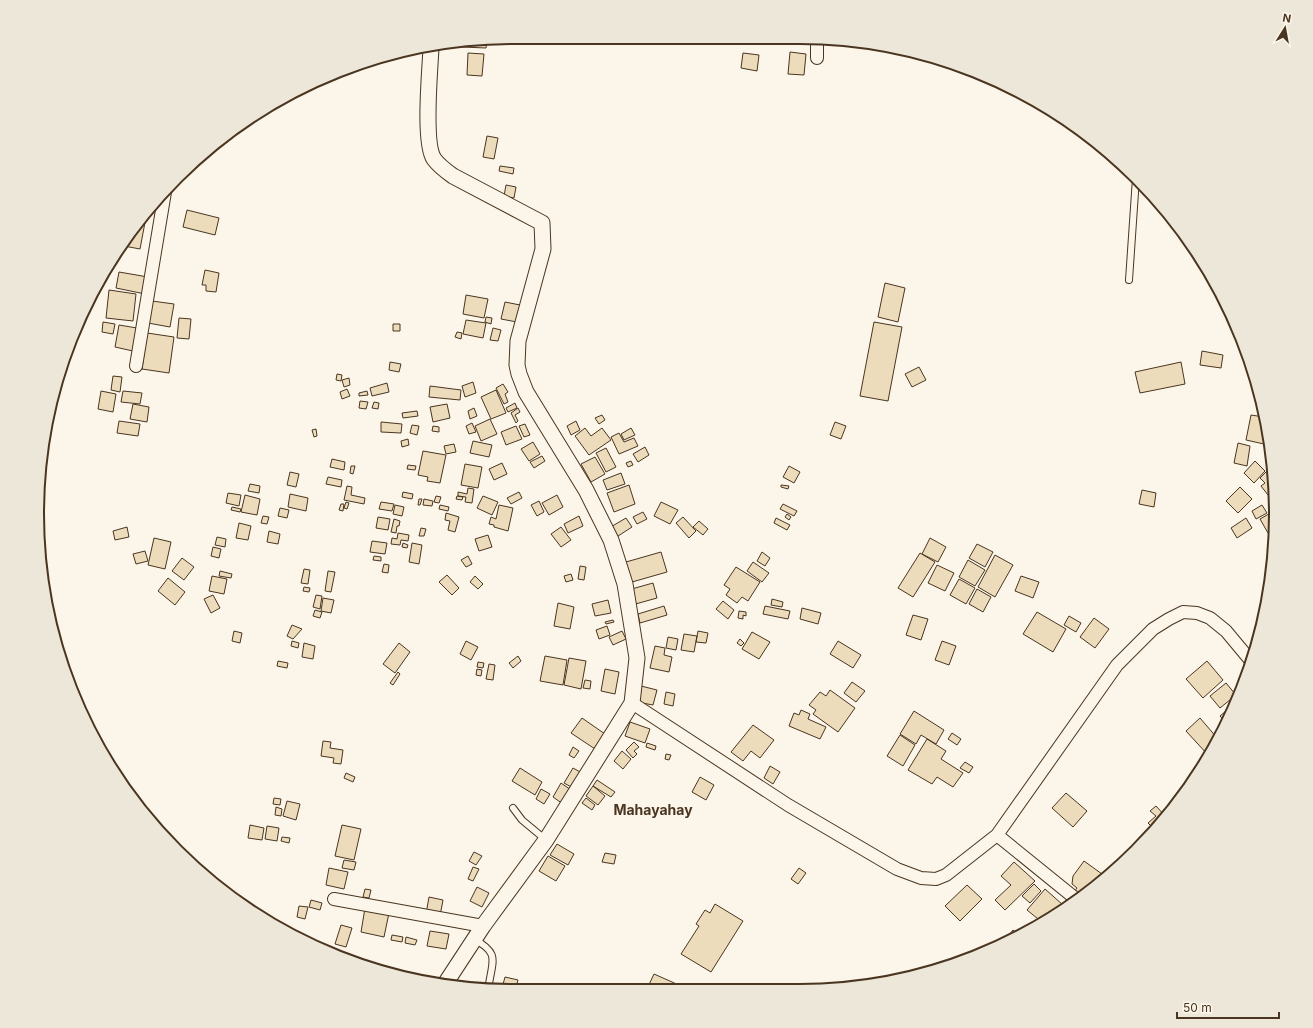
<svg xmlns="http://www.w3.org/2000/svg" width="1313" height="1028" viewBox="0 0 1313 1028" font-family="Inter,sans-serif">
<rect width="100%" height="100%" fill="#fbf6e9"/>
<path fill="#ecdcbc" stroke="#4a3520" d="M 487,41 L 486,48 L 462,47 L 463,44 Z
M 790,52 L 806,54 L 804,75 L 788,74 Z
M 468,53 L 484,54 L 482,76 L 467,75 Z
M 743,53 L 759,55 L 757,71 L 741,68 Z
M 487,136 L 498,138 L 494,159 L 483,157 Z
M 198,160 L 197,166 L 192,165 Z
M 500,166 L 514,168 L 513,174 L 499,171 Z
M 506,185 L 516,187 L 514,198 L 504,196 Z
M 187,210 L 219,218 L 215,235 L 183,227 Z
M 146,217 L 140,249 L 124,246 Z
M 205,270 L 219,273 L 216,292 L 206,291 L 206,285 L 202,285 Z
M 119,272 L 148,277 L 145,294 L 116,288 Z
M 885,283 L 905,288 L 898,322 L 878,317 Z
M 109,290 L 136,294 L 133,321 L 106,318 Z
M 466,295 L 488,299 L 484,318 L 463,314 Z
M 152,301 L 174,304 L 170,327 L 148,323 Z
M 505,302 L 520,305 L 517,322 L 501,319 Z
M 486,317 L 492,318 L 491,324 L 485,322 Z
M 179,318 L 191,319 L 189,339 L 177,338 Z
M 466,320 L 486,323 L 483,338 L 463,334 Z
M 103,322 L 115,324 L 113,334 L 102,332 Z
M 874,322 L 902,327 L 888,401 L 860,396 Z
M 393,324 L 400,324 L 400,331 L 393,331 Z
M 119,325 L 137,328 L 133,351 L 115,347 Z
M 493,328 L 501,330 L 498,341 L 490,340 Z
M 457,332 L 462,333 L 461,339 L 455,337 Z
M 147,333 L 174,337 L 169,373 L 142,369 Z
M 1202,351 L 1223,355 L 1221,368 L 1200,365 Z
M 390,362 L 401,364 L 399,372 L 389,370 Z
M 1181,362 L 1185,384 L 1140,393 L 1135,372 Z
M 919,367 L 926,380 L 912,387 L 905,374 Z
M 337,374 L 342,375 L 341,381 L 336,380 Z
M 113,376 L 122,377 L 120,392 L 111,390 Z
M 349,378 L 350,385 L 344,387 L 342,380 Z
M 473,382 L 476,393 L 465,397 L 462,386 Z
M 387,383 L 389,392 L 372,396 L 370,388 Z
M 503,384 L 508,392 L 505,394 L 508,402 L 504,404 L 496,388 Z
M 430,386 L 461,390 L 460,400 L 429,397 Z
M 347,389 L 350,396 L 342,399 L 340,392 Z
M 496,390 L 506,413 L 491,419 L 481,397 Z
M 101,391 L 116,394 L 113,412 L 98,409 Z
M 123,391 L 142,393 L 140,404 L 121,402 Z
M 367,391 L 368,395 L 359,396 L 359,393 Z
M 360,401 L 368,402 L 366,409 L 359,408 Z
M 374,402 L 379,403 L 378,409 L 372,408 Z
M 515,403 L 517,408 L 508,412 L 506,408 Z
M 133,404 L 149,407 L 147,422 L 130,419 Z
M 447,404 L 450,418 L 433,422 L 430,407 Z
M 474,408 L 477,416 L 470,419 L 468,411 Z
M 518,408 L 520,412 L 515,415 L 518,421 L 516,423 L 511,413 Z
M 417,411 L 418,416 L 403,418 L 402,413 Z
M 602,415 L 605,420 L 599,424 L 595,418 Z
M 1251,415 L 1264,417 L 1267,430 L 1264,444 L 1246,440 Z
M 490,419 L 497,434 L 481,441 L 475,426 Z
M 119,421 L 140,424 L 138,436 L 117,433 Z
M 576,421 L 580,430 L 571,435 L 567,426 Z
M 381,422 L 402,424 L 401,433 L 381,432 Z
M 835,422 L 846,426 L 841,439 L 830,435 Z
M 472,423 L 476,432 L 469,434 L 466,426 Z
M 525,424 L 530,435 L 524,437 L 519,426 Z
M 412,425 L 419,426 L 417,435 L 410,433 Z
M 433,426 L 439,427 L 439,432 L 432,431 Z
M 516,426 L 522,439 L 506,445 L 501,432 Z
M 585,428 L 591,436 L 602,428 L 611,440 L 589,455 L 575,436 Z
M 631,428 L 635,435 L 624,440 L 621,434 Z
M 316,429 L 317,436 L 314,437 L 312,430 Z
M 619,433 L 624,442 L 634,438 L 638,446 L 619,454 L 611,437 Z
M 408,439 L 409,445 L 402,447 L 401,441 Z
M 473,441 L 492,445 L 489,457 L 470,453 Z
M 533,442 L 540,454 L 529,461 L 521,449 Z
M 1238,443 L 1250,446 L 1247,466 L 1234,463 Z
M 454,444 L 456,452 L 446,454 L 444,446 Z
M 645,447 L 649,455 L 638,462 L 633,454 Z
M 606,448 L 616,467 L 606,472 L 596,453 Z
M 423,451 L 446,455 L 440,483 L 427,481 L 428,477 L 418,475 Z
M 542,456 L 545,461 L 534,468 L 530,462 Z
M 595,457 L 605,474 L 591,482 L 581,464 Z
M 332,459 L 345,462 L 344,470 L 330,467 Z
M 631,461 L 633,465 L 628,467 L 626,463 Z
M 1255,461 L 1265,471 L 1254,483 L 1244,473 Z
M 502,463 L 507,474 L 494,480 L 489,469 Z
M 465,464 L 482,467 L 478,488 L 461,485 Z
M 408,465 L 416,466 L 415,470 L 407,469 Z
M 351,466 L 355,466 L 353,474 L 350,473 Z
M 789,466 L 800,472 L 794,483 L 783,477 Z
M 1272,466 L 1273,491 L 1268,495 L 1261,486 L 1265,483 L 1260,478 Z
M 290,472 L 299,474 L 296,487 L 287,485 Z
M 621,473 L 625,484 L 607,490 L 603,480 Z
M 328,477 L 342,480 L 341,487 L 326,484 Z
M 250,484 L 260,486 L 259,493 L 248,491 Z
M 629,485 L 635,504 L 614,512 L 607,493 Z
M 781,485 L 789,486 L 788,489 L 781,487 Z
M 347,486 L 352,487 L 351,495 L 365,498 L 364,504 L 344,500 Z
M 1240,487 L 1252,499 L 1238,513 L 1226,501 Z
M 468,488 L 474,489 L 472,503 L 465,502 L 466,497 L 458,496 L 458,492 L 467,494 Z
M 1142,490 L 1156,493 L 1154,507 L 1139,504 Z
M 403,492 L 413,494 L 412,499 L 402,497 Z
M 519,492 L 522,498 L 511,504 L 507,498 Z
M 228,493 L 241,495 L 239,506 L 226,503 Z
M 290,494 L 308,498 L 306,511 L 288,507 Z
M 245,495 L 260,499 L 257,515 L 241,512 Z
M 557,495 L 563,507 L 549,515 L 542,503 Z
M 436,496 L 441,497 L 439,503 L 434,502 Z
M 457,496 L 463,497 L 462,500 L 456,499 Z
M 483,496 L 498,502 L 492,515 L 477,508 Z
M 419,499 L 422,499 L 420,505 L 418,505 Z
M 424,499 L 433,501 L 432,506 L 423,505 Z
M 539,501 L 544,512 L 537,516 L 531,505 Z
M 346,502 L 349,503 L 347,509 L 344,508 Z
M 381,502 L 394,504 L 392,511 L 379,509 Z
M 661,502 L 678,510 L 670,524 L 654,516 Z
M 341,504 L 344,504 L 343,511 L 339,510 Z
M 783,504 L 797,511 L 794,516 L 780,509 Z
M 395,505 L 404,507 L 402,516 L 393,514 Z
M 440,505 L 449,507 L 448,511 L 439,509 Z
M 499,505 L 513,508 L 508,531 L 494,527 L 494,525 L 489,524 L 491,517 L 496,519 Z
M 1262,505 L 1267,513 L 1256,519 L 1252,511 Z
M 232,507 L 241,509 L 240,512 L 231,510 Z
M 280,508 L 289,510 L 287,518 L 278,516 Z
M 1274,511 L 1274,529 L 1268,533 L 1260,519 Z
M 643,512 L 647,519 L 637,524 L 633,517 Z
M 446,513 L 459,517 L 455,532 L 448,530 L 450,521 L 445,520 Z
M 787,514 L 791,517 L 789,520 L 785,517 Z
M 263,516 L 269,517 L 267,524 L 261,523 Z
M 579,516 L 583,526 L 568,533 L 564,524 Z
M 378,517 L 390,519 L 388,530 L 376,528 Z
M 683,517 L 696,531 L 689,538 L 676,523 Z
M 626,518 L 632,527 L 615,538 L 609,528 Z
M 776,518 L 790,525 L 787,530 L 774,523 Z
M 1246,518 L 1252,528 L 1237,538 L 1231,528 Z
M 394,519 L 400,521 L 399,526 L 397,526 L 396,533 L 391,532 Z
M 699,521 L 708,529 L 703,535 L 693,527 Z
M 239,523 L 251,526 L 248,540 L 236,538 Z
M 127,527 L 129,537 L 115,540 L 113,531 Z
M 561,527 L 571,540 L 561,547 L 551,534 Z
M 421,528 L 426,529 L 424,536 L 419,536 Z
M 269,531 L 280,534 L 278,544 L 267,542 Z
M 398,533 L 409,535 L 408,541 L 401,540 L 400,545 L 391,544 L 392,538 L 397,539 Z
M 488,535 L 492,547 L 479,551 L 475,539 Z
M 217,537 L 226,539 L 225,547 L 215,545 Z
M 154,538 L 171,542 L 165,569 L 148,565 Z
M 930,538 L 946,547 L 938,562 L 922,554 Z
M 372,541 L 387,543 L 385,554 L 370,552 Z
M 403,543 L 408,545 L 407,548 L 402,547 Z
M 412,543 L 422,545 L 419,564 L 409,562 Z
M 977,544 L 993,552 L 985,567 L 969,558 Z
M 213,547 L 221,549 L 219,558 L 211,556 Z
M 145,551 L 148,561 L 136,564 L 133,554 Z
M 661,552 L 667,572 L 632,582 L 626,562 Z
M 762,552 L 770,558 L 765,566 L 757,561 Z
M 920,553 L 935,562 L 913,597 L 898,588 Z
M 995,555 L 1013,565 L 995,597 L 978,587 Z
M 374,556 L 381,557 L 381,561 L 373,560 Z
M 468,556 L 472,564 L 466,567 L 461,560 Z
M 182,558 L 194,567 L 184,580 L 172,571 Z
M 968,560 L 985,570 L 975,586 L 959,577 Z
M 753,562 L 769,573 L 762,582 L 747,571 Z
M 384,564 L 389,565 L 388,573 L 382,572 Z
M 937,565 L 954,573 L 945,591 L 928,583 Z
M 580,566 L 586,567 L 584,580 L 578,579 Z
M 736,567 L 760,582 L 748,601 L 742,597 L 737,603 L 726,595 L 730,589 L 724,585 Z
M 304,569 L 310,570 L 308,584 L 301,583 Z
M 220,571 L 232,574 L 231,578 L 219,576 Z
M 328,571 L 335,572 L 331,592 L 325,591 Z
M 571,574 L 573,580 L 566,582 L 564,576 Z
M 447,575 L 459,588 L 452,595 L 439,582 Z
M 212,576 L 227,579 L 224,594 L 209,591 Z
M 475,576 L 483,584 L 478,589 L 470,582 Z
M 1021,576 L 1039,582 L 1033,598 L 1015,591 Z
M 168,578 L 185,592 L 175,605 L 158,591 Z
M 959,579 L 975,588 L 966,604 L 950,595 Z
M 653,583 L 657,598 L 632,605 L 628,590 Z
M 304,587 L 310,588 L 309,592 L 303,591 Z
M 977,589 L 991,597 L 983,612 L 969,604 Z
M 213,595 L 220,608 L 211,613 L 204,599 Z
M 316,595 L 322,596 L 320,609 L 313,607 Z
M 323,598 L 334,600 L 331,613 L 321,611 Z
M 772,599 L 783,602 L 782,607 L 771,605 Z
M 608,600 L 611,613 L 595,616 L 592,604 Z
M 723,601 L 734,610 L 728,619 L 716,609 Z
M 558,603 L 574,607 L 570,629 L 554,626 Z
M 664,606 L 667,615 L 640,623 L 638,614 Z
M 765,606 L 790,611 L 788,619 L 763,614 Z
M 802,608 L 821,613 L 818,624 L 800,619 Z
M 315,610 L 322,612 L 320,618 L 313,616 Z
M 739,611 L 746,612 L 746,616 L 743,615 L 743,619 L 738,618 Z
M 1037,612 L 1066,629 L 1053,652 L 1023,634 Z
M 913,615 L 928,619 L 921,640 L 906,635 Z
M 1069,616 L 1081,623 L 1076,632 L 1064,625 Z
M 1094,618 L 1109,629 L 1095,648 L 1080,637 Z
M 613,620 L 614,622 L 606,624 L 605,622 Z
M 292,625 L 302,629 L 293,639 L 287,636 Z
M 607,626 L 610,635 L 599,639 L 596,630 Z
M 234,631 L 242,633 L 240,643 L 232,641 Z
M 622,631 L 626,639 L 613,645 L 609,637 Z
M 698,631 L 708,633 L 706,643 L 696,642 Z
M 752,632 L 770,642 L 759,659 L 742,649 Z
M 684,634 L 697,636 L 694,652 L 681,650 Z
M 668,637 L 678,639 L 676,650 L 666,648 Z
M 740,639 L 744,643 L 741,646 L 737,643 Z
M 292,641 L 299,643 L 298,648 L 291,646 Z
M 466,641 L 478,647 L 471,660 L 460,654 Z
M 838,641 L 861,655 L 853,668 L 830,654 Z
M 942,641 L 956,646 L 949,665 L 935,660 Z
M 304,643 L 315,646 L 313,659 L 302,657 Z
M 399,643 L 410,652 L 395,673 L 383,664 Z
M 655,646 L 665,648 L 664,655 L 672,657 L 669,672 L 650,668 Z
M 518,656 L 521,661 L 513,668 L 509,663 Z
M 545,656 L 567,660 L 563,685 L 540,681 Z
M 569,658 L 586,661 L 581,689 L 564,685 Z
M 278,661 L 288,663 L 287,668 L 277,666 Z
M 1207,661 L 1223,680 L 1203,698 L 1186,679 Z
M 478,662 L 484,663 L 483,668 L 477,667 Z
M 489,664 L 495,665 L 493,680 L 486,679 Z
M 477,669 L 482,670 L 481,676 L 476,675 Z
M 605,669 L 619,672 L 615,694 L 601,691 Z
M 398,672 L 400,674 L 393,685 L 390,683 Z
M 585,680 L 591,681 L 590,689 L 583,688 Z
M 852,682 L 865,691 L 856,702 L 844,693 Z
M 1226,683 L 1236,695 L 1220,708 L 1210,696 Z
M 641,686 L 657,690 L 653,705 L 637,702 Z
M 830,690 L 855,708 L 838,732 L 813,714 L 816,710 L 809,705 L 820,692 L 826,696 Z
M 666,692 L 675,694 L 673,706 L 664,704 Z
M 1234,704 L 1234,705 L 1227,724 L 1220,716 Z
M 801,710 L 810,714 L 808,719 L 826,727 L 820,739 L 789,726 L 794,713 L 799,715 Z
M 914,711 L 944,730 L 936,744 L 921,735 L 916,744 L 900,734 Z
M 582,718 L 605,734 L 595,749 L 571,733 Z
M 1200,718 L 1218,739 L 1208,755 L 1186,731 Z
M 630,722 L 650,729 L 645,743 L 625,736 Z
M 753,725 L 774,740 L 760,758 L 751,751 L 743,761 L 731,752 Z
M 952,733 L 961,739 L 957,745 L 948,739 Z
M 900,735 L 915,745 L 903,766 L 887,756 Z
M 927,739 L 946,751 L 941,759 L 963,773 L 953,787 L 937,777 L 932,784 L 908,770 Z
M 323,741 L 331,742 L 330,748 L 343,750 L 341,764 L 333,763 L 334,758 L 321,756 Z
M 634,742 L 639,747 L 634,751 L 637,754 L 633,758 L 626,750 Z
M 647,743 L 656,746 L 655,750 L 646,747 Z
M 573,747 L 579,751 L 574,758 L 569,755 Z
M 622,751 L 631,759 L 623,769 L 614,761 Z
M 666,754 L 671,755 L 669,760 L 665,759 Z
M 965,762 L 973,767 L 969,773 L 960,768 Z
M 770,766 L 780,772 L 773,784 L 764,778 Z
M 520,768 L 542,782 L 535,795 L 512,781 Z
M 573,768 L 582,773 L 573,788 L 564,783 Z
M 346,773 L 355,777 L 353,782 L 344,778 Z
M 700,777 L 714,785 L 706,800 L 692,792 Z
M 597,780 L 615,792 L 611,797 L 593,786 Z
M 561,783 L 571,790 L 563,804 L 553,797 Z
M 593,786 L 605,796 L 598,805 L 586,796 Z
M 541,789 L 550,794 L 544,804 L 536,799 Z
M 1066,793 L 1087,811 L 1073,827 L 1052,808 Z
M 274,798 L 281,799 L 280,805 L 273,804 Z
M 586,798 L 595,805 L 592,810 L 582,803 Z
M 287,801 L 300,804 L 296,820 L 283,816 Z
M 1156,806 L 1166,817 L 1154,829 L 1148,823 L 1156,816 L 1150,811 Z
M 276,807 L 282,809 L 281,816 L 275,815 Z
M 250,825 L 264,828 L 262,840 L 248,838 Z
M 342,825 L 361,829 L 354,860 L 335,856 Z
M 267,826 L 279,828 L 277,841 L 265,839 Z
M 282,837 L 290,838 L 289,843 L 281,841 Z
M 557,844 L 574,854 L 568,865 L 550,855 Z
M 474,852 L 482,856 L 476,865 L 469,861 Z
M 605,853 L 616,855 L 614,864 L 602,862 Z
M 548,856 L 565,866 L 556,881 L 539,871 Z
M 344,860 L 356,862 L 354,870 L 342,868 Z
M 1084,861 L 1102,874 L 1103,872 L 1108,877 L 1080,897 L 1074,892 L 1077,888 L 1072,884 L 1073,876 Z
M 1014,862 L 1035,881 L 1005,910 L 995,900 L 1011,885 L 1001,876 Z
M 473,867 L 479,869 L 473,881 L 468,879 Z
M 329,868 L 348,872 L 344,889 L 326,885 Z
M 799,868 L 806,873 L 798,884 L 791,879 Z
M 1034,884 L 1041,891 L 1030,903 L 1022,896 Z
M 967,885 L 982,899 L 960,921 L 945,906 Z
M 477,887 L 489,893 L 482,907 L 470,901 Z
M 365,889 L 371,890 L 369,898 L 363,897 Z
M 1045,889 L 1063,905 L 1056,914 L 1043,923 L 1027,910 Z
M 429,897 L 443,900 L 440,916 L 426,914 Z
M 311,900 L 322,903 L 320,910 L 309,907 Z
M 715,904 L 743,921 L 711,972 L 681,954 L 699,926 L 696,924 L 705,910 L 710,913 Z
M 299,906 L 308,907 L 305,919 L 297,917 Z
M 365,908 L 389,913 L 384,937 L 361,932 Z
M 341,925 L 352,928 L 346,947 L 335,944 Z
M 1013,930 L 1019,935 L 1003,943 Z
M 430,931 L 449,934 L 446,949 L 427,946 Z
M 392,935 L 403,937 L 402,942 L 391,940 Z
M 406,937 L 417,940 L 415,945 L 405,943 Z
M 654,974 L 690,990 L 646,991 Z
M 505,977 L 518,980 L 515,991 L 502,988 Z"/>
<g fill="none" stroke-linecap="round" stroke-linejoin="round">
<defs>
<path id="service" d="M 1129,280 L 1136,178
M 513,808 L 522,820 L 546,840
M 474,939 C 499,953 493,959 489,984"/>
<path id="minor" d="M 817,38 L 817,58
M 136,366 L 165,192
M 632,703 L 788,805 L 897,869 L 921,878 L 936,879 L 946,875 L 997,835 L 1117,665 L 1153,629 L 1169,619 L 1183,612 L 1197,613 L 1210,618 L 1226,631 L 1251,661
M 997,835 L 1076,899
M 334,899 L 483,926"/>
<path id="tertiary" d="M 431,48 C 430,70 423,143 434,159 C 439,166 446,171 453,176 L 542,223 L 543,249 L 518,341 L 517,365 L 519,374 L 526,392 L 586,490 L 611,540 L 625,584 L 637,658 L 632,703 L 546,840 L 483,926 L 445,984"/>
</defs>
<use href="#service" stroke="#4a3520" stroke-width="8"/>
<use href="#minor" stroke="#4a3520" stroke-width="14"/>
<use href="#tertiary" stroke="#4a3520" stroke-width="17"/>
<use href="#service" stroke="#fbf6e9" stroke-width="6"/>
<use href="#minor" stroke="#fbf6e9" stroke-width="12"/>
<use href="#tertiary" stroke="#fbf6e9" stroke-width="15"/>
</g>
<g text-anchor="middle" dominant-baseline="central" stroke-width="3" stroke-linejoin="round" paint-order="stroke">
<g font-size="14" font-weight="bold" fill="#4a3520" stroke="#fbf6e9">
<text x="653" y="809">Mahayahay</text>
</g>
</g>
<path d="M0 0H1313V1028H0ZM514 44H799A470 470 0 0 1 1269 514V514A470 470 0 0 1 799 984H514A470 470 0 0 1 44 514V514A470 470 0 0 1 514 44Z" fill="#ede7d9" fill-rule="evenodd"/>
<path fill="none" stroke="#4a3520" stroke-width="2" d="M514 44H799A470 470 0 0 1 1269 514V514A470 470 0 0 1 799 984H514A470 470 0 0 1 44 514V514A470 470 0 0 1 514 44Z"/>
<g transform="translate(1285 28) rotate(11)" stroke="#fbf6e9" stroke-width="3" paint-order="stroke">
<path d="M0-3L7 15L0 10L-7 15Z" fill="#4a3520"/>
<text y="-6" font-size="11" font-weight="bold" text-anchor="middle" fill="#4a3520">N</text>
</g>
<path d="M1177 1012v6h102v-6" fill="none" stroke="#4a3520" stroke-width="2"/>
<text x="1183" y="1012" font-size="12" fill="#4a3520" stroke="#fbf6e9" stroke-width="3" paint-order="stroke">50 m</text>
</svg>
